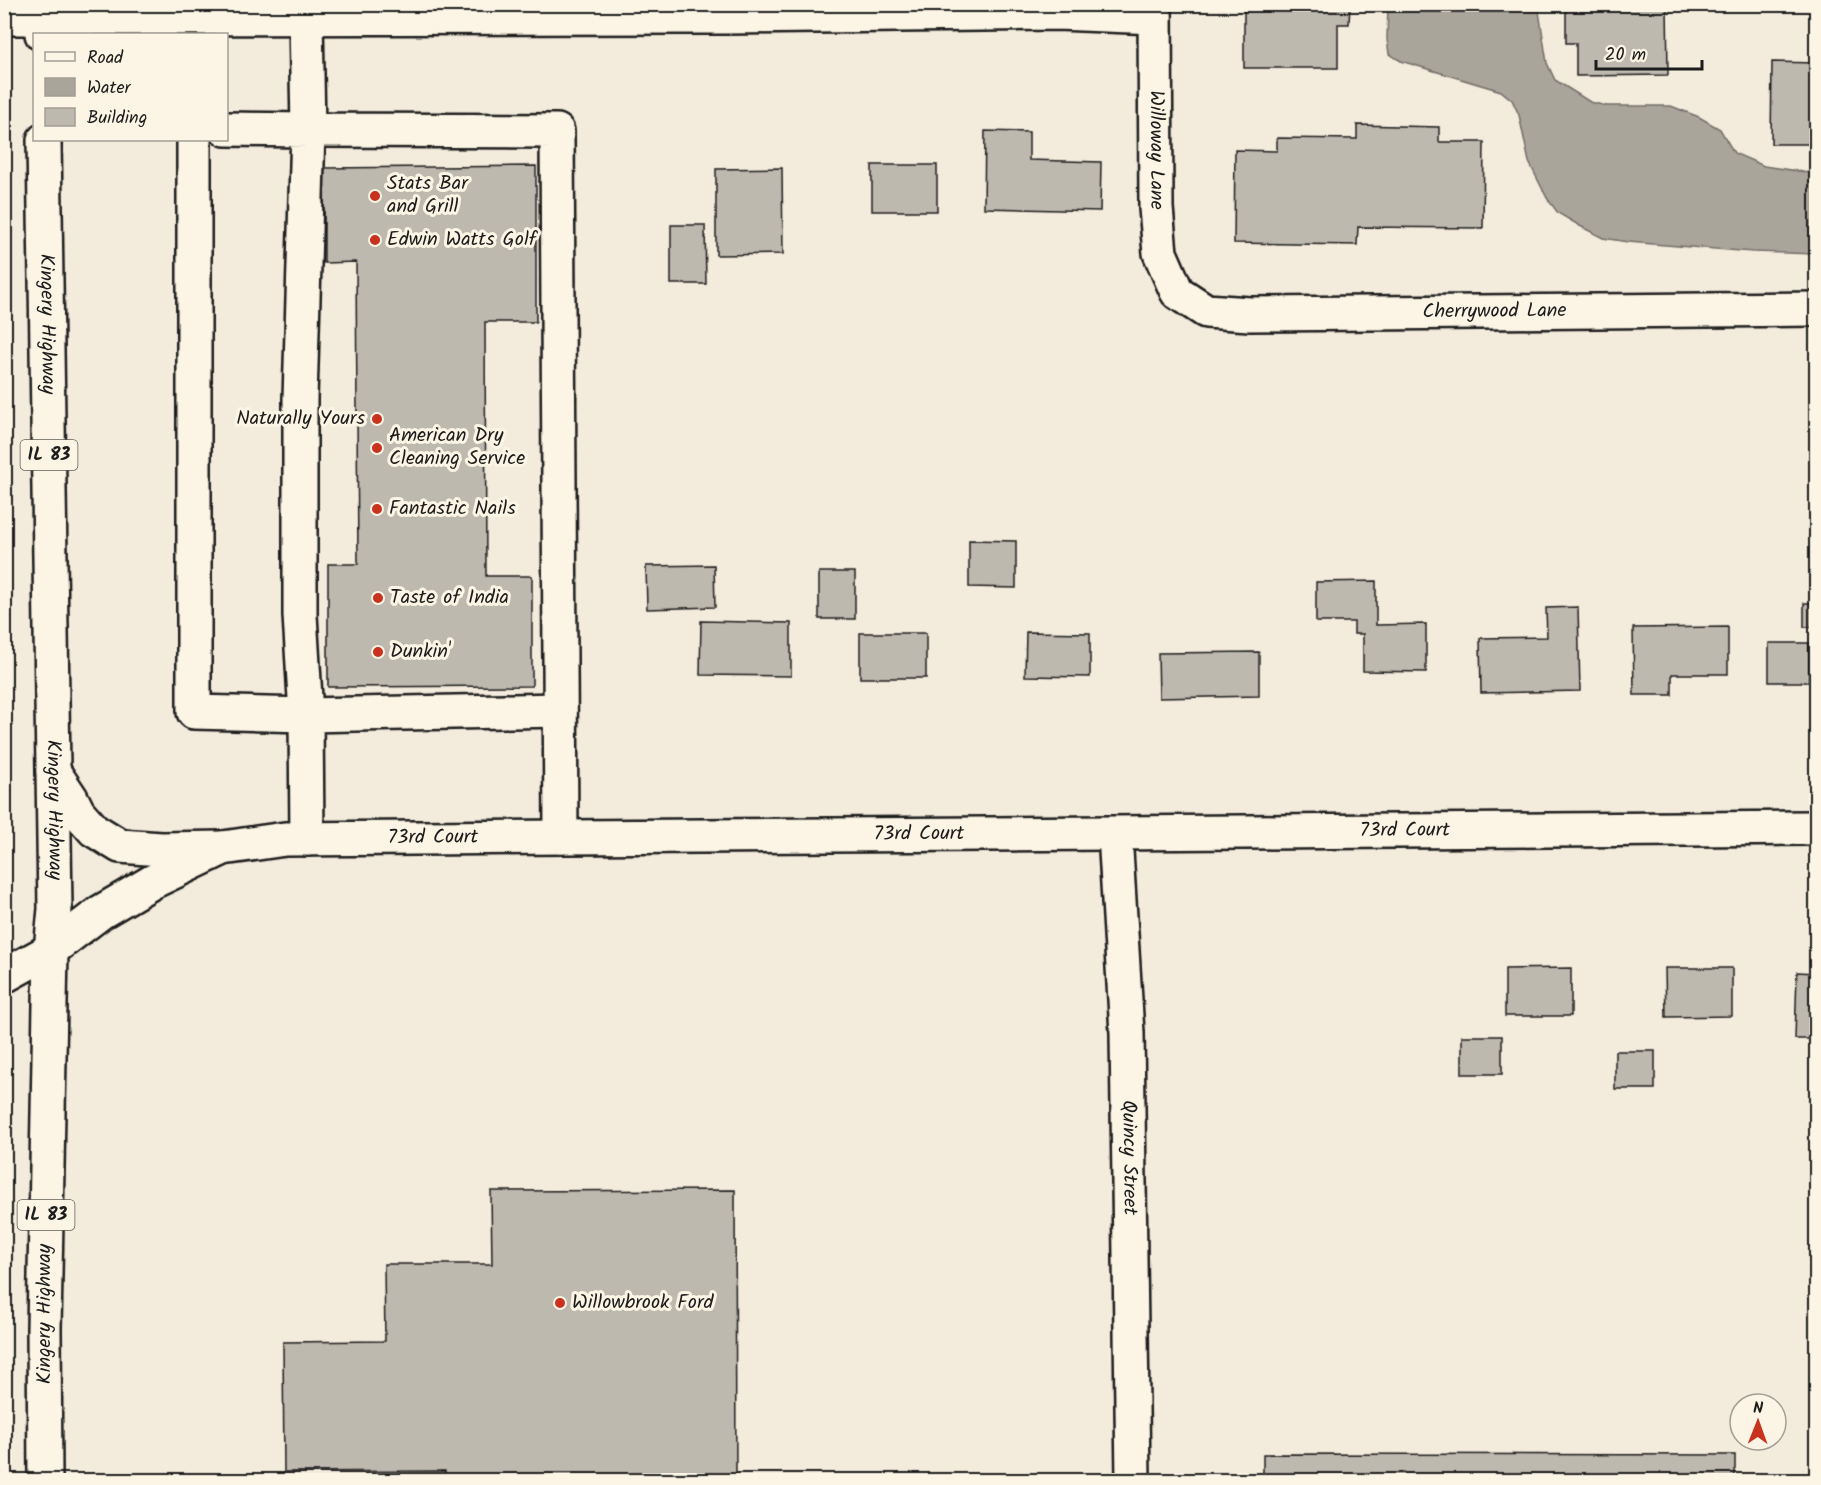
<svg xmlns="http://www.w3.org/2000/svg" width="1821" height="1485" viewBox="0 0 1821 1485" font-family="Kalam,sans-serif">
<rect width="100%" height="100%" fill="#f3ecdd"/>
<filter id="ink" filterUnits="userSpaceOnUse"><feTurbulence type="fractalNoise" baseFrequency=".0167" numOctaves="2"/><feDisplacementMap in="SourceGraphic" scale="12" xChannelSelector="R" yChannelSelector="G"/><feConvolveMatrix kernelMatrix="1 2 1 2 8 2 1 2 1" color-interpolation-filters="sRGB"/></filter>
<g filter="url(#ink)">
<path fill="#aaa59b" stroke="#716e68" stroke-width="1.5" d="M 1388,5 L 1538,5 L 1547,63 L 1555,80 L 1590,102 L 1607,106 L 1671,106 L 1699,117 L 1720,129 L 1734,153 L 1764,166 L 1816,174 L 1816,254 L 1753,252 L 1628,242 L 1603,238 L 1580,226 L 1558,213 L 1547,198 L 1529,162 L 1519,115 L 1512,100 L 1501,91 L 1401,61 L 1389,54 L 1387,39 Z"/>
<path fill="#beb9ae" stroke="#1c1c1c" stroke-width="1.5" d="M 1244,4 L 1350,4 L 1349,24 L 1338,24 L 1338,68 L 1244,68 Z
M 1566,4 L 1667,4 L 1668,75 L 1576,76 L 1576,43 L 1566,43 Z
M 1772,62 L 1816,63 L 1816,144 L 1771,144 Z
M 1357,125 L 1439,127 L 1439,142 L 1484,142 L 1483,228 L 1358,227 L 1357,245 L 1234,243 L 1235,150 L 1277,151 L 1277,138 L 1357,139 Z
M 985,131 L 1029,132 L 1029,160 L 1101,162 L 1100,211 L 984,208 Z
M 872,165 L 937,165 L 937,211 L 872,211 Z
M 536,166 L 536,322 L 485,322 L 486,576 L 532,576 L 532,686 L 328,687 L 328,564 L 358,564 L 356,262 L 324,263 L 324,168 Z
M 782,168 L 783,254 L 716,255 L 716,169 Z
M 671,225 L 705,225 L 706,284 L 671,284 Z
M 969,540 L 1016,541 L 1016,588 L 969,587 Z
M 714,565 L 715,607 L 647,609 L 646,566 Z
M 819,572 L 855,572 L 855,619 L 819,619 Z
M 1376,581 L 1376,625 L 1426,624 L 1426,672 L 1363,671 L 1363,634 L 1354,634 L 1354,622 L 1316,622 L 1316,582 Z
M 1804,603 L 1816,603 L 1816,627 L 1804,627 Z
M 1578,607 L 1580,691 L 1481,693 L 1480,638 L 1547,637 L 1546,608 Z
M 701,621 L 791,623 L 791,676 L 700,675 Z
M 1728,627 L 1728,674 L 1672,674 L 1672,695 L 1634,695 L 1633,628 Z
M 1026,632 L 1090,633 L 1090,677 L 1025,676 Z
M 860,633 L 926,633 L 926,678 L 860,678 Z
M 1769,643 L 1809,643 L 1809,682 L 1769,682 Z
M 1259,652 L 1259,696 L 1159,698 L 1158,653 Z
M 1571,968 L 1571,1016 L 1505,1016 L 1505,969 Z
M 1665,968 L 1732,968 L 1732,1016 L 1666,1017 Z
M 1797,972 L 1816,973 L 1816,1039 L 1795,1039 Z
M 1462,1036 L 1502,1036 L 1502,1074 L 1462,1074 Z
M 1615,1051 L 1655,1051 L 1655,1089 L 1615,1089 Z
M 735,1190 L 736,1480 L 493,1480 L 493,1478 L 445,1478 L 445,1471 L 284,1472 L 283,1342 L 385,1341 L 384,1264 L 492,1264 L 491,1191 Z
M 1263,1454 L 1735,1455 L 1735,1480 L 1263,1480 Z"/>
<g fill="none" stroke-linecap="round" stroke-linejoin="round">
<defs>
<g id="minor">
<path id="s1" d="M 1155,4 L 1156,208 L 1160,253 L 1177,292 L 1206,311 L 1250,314 L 1816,309"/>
<path d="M 306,17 L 308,130 L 557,131 L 561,837"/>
<path d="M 4,18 L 725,17 L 1057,13 L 1155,17"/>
<path d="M 194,140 L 194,712 L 306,715 L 300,615 L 300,399 L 308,130 L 226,129"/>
<path id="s2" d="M 1115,834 L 1127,1033 L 1133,1480"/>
<path d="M 307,839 L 306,715 L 560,710"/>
<path id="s3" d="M 4,976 L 51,950 L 101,912 L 152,882 L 223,848 L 285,839 L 1816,828"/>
</g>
<g id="highway">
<path d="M 42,4 L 42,34"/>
<path id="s4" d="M 44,140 L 55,909 L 51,950 L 44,1329 L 45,1480"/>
<path d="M 53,771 L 71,798 L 78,812 L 94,830 L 120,846 L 161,849 L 223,848"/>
</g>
</defs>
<use href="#minor" stroke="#1c1c1c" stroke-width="38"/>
<use href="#highway" stroke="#1c1c1c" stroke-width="38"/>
<use href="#minor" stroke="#fcf5e5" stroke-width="33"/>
<use href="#highway" stroke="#fcf5e5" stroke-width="33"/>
</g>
</g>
<g fill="#c8321e" stroke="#fcf5e5" stroke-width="2">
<circle cx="375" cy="196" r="6"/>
<circle cx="375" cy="240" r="6"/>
<circle cx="377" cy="419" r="6"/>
<circle cx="377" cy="448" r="6"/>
<circle cx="377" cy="509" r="6"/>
<circle cx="378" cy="598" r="6"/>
<circle cx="378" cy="652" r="6"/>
<circle cx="560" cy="1303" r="6"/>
</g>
<g text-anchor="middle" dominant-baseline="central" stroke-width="6" stroke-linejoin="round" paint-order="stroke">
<g fill="#fcf5e5" stroke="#5f5d58" stroke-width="1.5">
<rect x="20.5" y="440" width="57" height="30" rx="4.5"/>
<rect x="17.5" y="1200" width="57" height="30" rx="4.5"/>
</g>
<g font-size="18" font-weight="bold" fill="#1c1c1c">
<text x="49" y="455">IL 83</text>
<text x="46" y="1215">IL 83</text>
</g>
<g font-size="20" fill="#1c1c1c" stroke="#fcf5e5">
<text stroke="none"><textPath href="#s1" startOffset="146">Willoway Lane</textPath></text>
<text stroke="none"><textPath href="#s1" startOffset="615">Cherrywood Lane</textPath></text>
<text stroke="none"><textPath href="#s4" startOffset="184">Kingery Highway</textPath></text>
<text stroke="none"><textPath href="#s4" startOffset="670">Kingery Highway</textPath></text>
<text stroke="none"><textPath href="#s3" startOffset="1437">73rd Court</textPath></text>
<text stroke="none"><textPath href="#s3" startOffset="951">73rd Court</textPath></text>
<text stroke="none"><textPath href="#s3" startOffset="465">73rd Court</textPath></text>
<text stroke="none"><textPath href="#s2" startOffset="324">Quincy Street</textPath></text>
<text transform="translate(45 1314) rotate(-90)">Kingery Highway</text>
</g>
<g font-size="20" fill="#1c1c1c" stroke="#fcf5e5" text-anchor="start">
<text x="387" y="184">Stats Bar<tspan x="387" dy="23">and Grill</tspan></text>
<text x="387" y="240">Edwin Watts Golf</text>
<text x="365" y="419" text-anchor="end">Naturally Yours</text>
<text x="389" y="436">American Dry<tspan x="389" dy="23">Cleaning Service</tspan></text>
<text x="389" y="509">Fantastic Nails</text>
<text x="390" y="598">Taste of India</text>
<text x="390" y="652">Dunkin'</text>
<text x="572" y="1303">Willowbrook Ford</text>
</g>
</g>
<rect width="1821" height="1485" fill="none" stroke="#fcf5e5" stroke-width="24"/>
<rect x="12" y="12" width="1797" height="1461" fill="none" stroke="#1c1c1c" stroke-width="2" filter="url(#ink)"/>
<rect x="33" y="33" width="195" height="108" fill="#fcf5e5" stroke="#a29e95" stroke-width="1.5"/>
<rect x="45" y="52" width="30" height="9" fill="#fcf5e5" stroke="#a29e95" stroke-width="1.5"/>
<text x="87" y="63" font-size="18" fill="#1c1c1c">Road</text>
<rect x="45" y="78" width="30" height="18" fill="#aaa59b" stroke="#a29e95" stroke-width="1.5"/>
<text x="87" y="93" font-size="18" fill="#1c1c1c">Water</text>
<rect x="45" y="108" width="30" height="18" fill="#beb9ae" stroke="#a29e95" stroke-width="1.5"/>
<text x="87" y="123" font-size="18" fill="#1c1c1c">Building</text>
<g transform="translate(1758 1422) rotate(1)"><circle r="28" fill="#fcf5e5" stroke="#a29e95" stroke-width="1.5"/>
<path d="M0-4.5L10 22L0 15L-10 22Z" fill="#c8321e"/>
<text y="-9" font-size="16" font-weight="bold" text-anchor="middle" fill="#1c1c1c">N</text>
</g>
<path d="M1596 60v9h106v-9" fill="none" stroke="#1c1c1c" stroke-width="3"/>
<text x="1605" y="60" font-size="18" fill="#1c1c1c" stroke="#fcf5e5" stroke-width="4.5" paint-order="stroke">20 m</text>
</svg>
